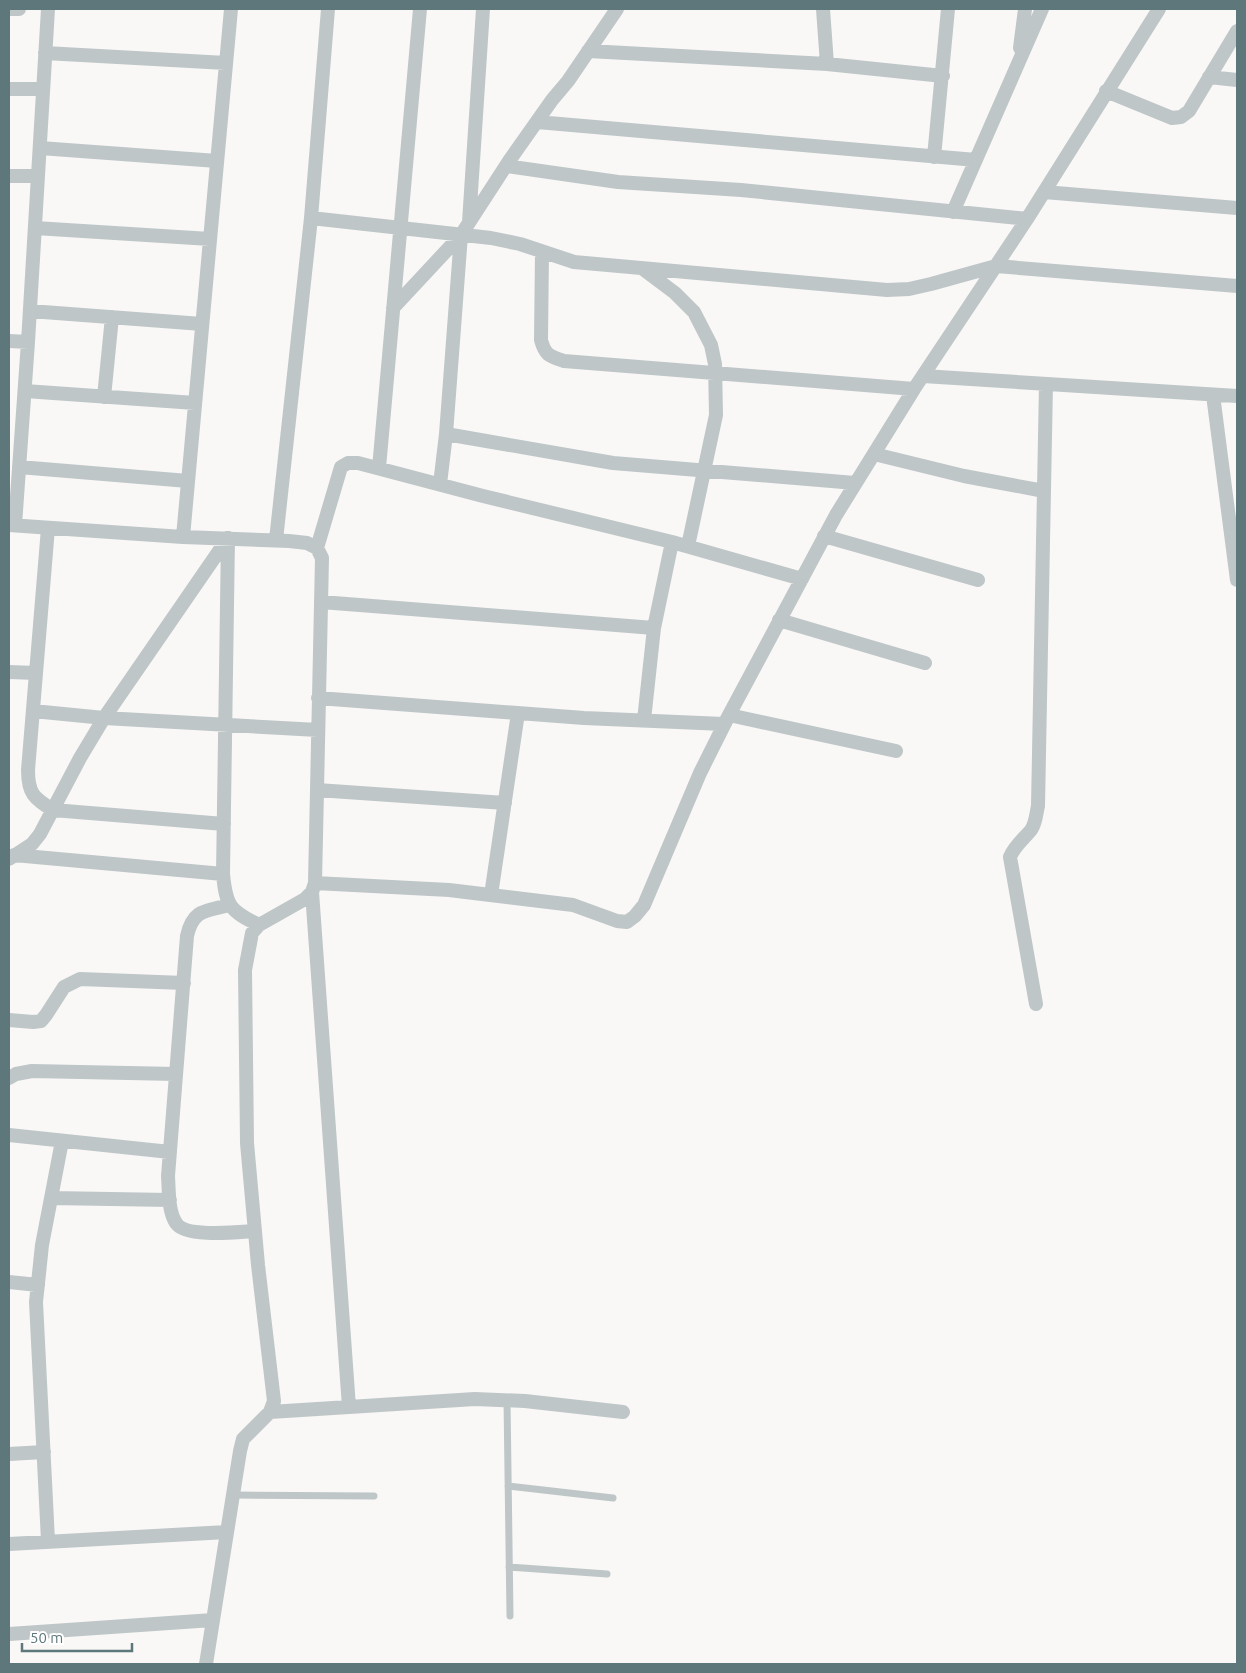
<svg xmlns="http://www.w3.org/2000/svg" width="1246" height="1673" viewBox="0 0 1246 1673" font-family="Ubuntu,sans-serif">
<rect width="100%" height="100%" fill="#f9f8f6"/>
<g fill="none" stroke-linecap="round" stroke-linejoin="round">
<path stroke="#bfc6c8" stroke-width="7" d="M 507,1400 L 510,1616
M 508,1486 L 613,1498
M 233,1495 L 374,1496
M 509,1567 L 607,1574"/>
<path stroke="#bfc6c8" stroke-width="14" d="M 9,9 L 19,9
M 823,9 L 827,64
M 1020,48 L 1025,9
M 588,51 L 827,64 L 943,76
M 45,53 L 226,63
M 1209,77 L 1237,80
M 9,89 L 43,89
M 1106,91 L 1172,118 L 1181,117 L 1189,111 L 1237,31
M 537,122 L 976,160
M 40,148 L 217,161
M 934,157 L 948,9
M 506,166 L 618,182 L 741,190 L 1027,219
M 9,176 L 38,176
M 1044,192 L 1237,208
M 953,212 L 1042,9
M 311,218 L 491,238 L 520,244 L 574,262 L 887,290 L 909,289 L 931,284 L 996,266 L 1237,286
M 469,222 L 483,9
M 35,228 L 210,239
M 542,252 L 541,340 C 545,355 549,356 564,361 L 914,389
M 643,269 L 675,293 L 694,312 L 711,345 L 715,364 L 716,415 L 688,546
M 393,308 L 461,235 L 509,161 L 552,100 L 568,81 L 617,9
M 30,311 L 202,324
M 9,341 L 28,342
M 923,376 L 1237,396
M 25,391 L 195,403
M 1213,395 L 1237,580
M 104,397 L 112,317
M 446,434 L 613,463 L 855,483
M 874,454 L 964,476 L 1044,491
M 19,467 L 188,481
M 379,468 L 420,9
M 440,484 L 446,434 L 461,235
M 9,525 L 183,537 L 289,541 L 307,543 L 317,548 L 322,558 L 315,883 L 312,892 L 305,899 L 259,925 L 252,933 L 245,970 L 247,1143 L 258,1265 L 274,1401 L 270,1412 L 243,1439 L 240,1451 L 206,1664
M 15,525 L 28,342 L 48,9
M 48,528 L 28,770 C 28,794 34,798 53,810 L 224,824
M 824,536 L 978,580
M 183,537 L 231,9
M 228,538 L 223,874 C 226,906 230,911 259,925
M 276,540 L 311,218 L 328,9
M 317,548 L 341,467 L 348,463 L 358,463 L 483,496 L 672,542 L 802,579
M 321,602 L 654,628
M 779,620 L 925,663
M 9,672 L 36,673
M 318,698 L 584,718 L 724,724
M 33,711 L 104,718 L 318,730
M 729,715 L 896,751
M 644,720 L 654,628 L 672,542
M 317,790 L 505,803
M 14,855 L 223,874
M 9,859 L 32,844 L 40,834 L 80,758 L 104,718 L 228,538
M 315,883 L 449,890 L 573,905 L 617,921 L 627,922 L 635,916 L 644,905 L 700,773 L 729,715 L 836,515 L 914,389 L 1027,219 L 1159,9
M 312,892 L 349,1407
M 491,895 L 518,713
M 230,905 C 206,911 193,909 187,936 L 168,1176 C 169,1190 168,1211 176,1223 C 185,1238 238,1232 255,1231
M 1036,1004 L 1010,857 C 1015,845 1023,840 1031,830 C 1036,823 1036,814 1038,806 L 1046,384
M 9,1020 L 33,1022 L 41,1021 L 46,1015 L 64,987 L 80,979 L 184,983
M 9,1078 L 16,1074 L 32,1071 L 176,1074
M 9,1135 L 170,1152
M 51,1198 L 170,1200
M 9,1282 L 38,1285
M 270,1412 L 475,1399 L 525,1401 L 623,1412
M 9,1454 L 44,1452
M 48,1541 L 36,1302 L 42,1245 L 62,1141
M 9,1544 L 227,1532
M 9,1634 L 213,1620"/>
</g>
<rect width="1246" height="1673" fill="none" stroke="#5e777b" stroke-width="20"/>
<path d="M22 1643v8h110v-8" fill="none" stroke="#5e777b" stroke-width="2.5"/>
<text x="30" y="1643" font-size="15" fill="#5e777b" stroke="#ffffff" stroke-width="4" paint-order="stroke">50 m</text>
</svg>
